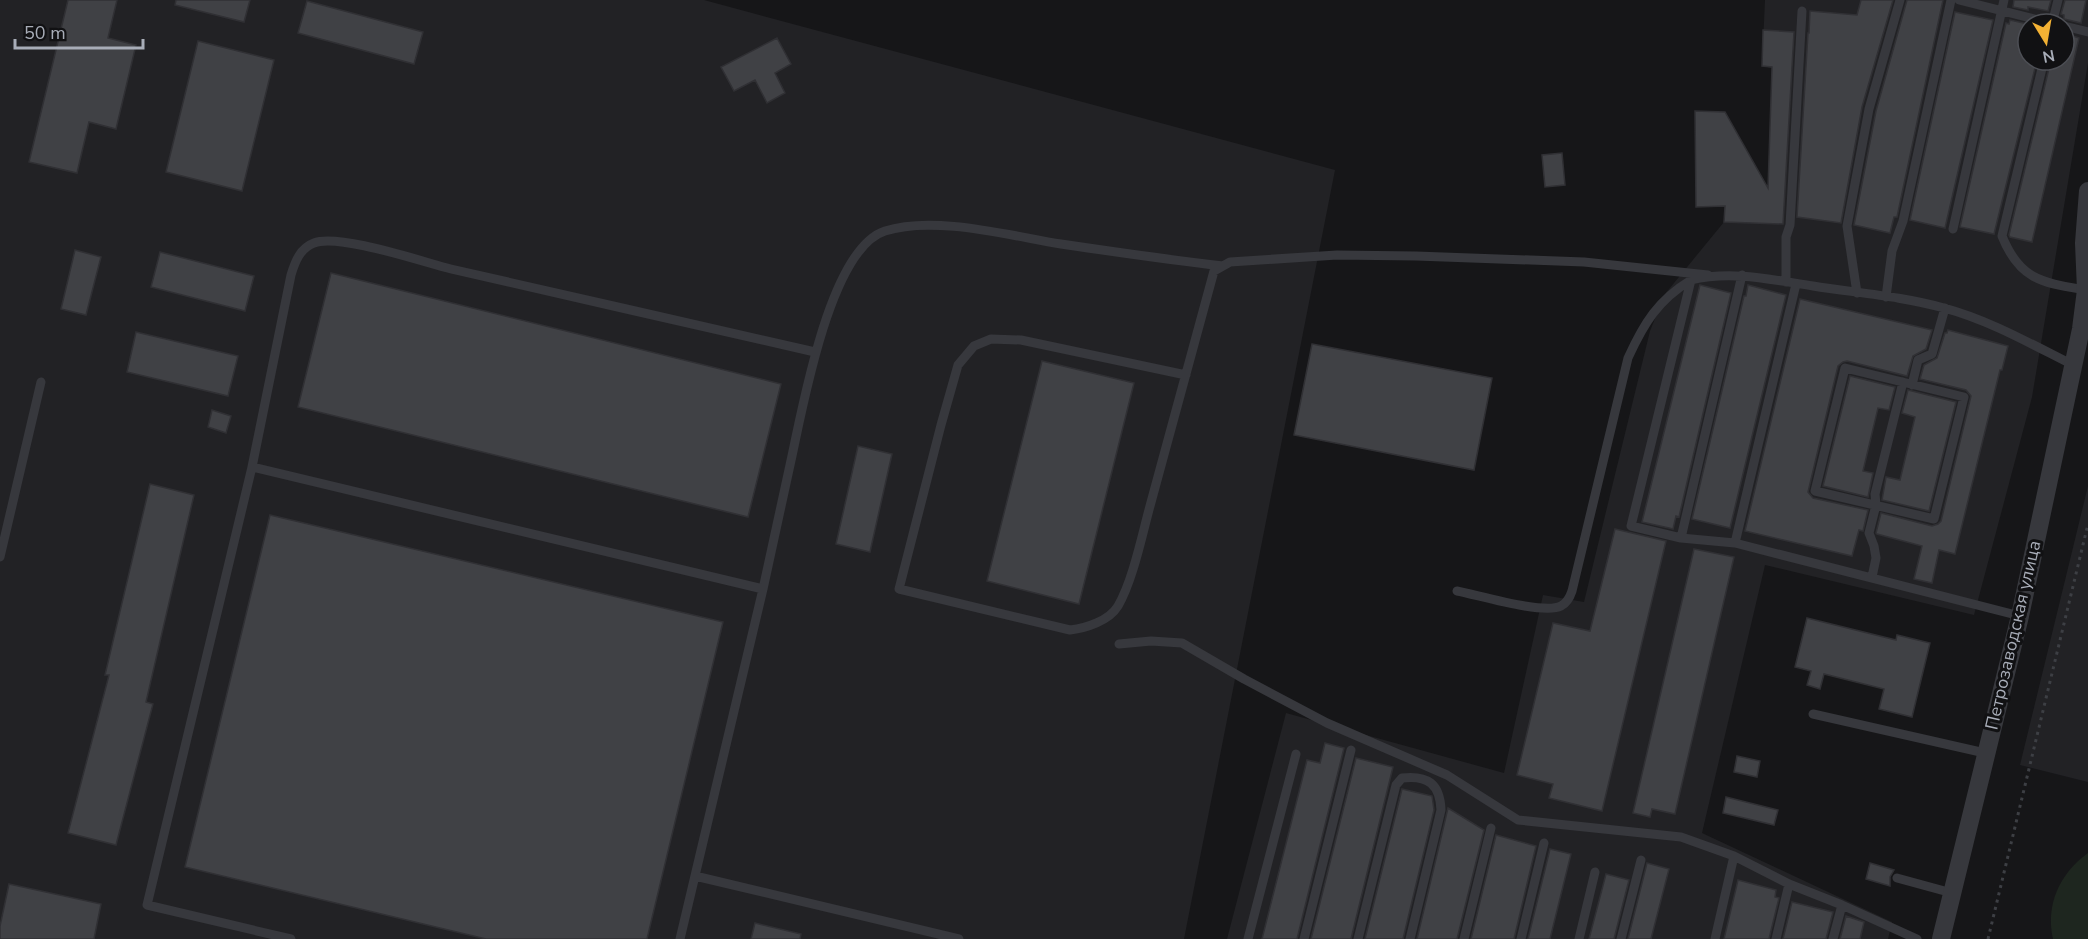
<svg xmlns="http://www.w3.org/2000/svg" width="2088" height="939" viewBox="0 0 2088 939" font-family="'Nunito Sans',sans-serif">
<rect width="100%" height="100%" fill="#161618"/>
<path fill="#222225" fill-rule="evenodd" d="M 0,0 L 704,0 L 1335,170 L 1184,939 L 0,939 Z
M 1765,0 L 2088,0 L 2088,63 L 2032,397 L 1974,615 L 1765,565 L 1702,833 L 1892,922 L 1888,939 L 1227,939 L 1286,713 L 1504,773 L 1543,595 L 1584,602 L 1650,331 L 1665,294 L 1724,222 L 1725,206 L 1767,207 L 1772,68 L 1762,66 ZM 2028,24 L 2064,24 L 2064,60 L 2028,60 Z
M 2088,486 L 2088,782 L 2020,765 Z"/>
<path fill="#1e261f" d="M 2088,853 L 2088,939 L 2053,939 C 2045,905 2060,873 2088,853 Z"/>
<path fill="#404145" stroke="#303034" stroke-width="1.5" d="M 68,0 L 117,0 L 108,38 L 136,45 L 116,129 L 89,122 L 77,173 L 29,162 Z
M 176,0 L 250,0 L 244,22 L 175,5 Z
M 1861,0 L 1893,0 L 1862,107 L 1841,223 L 1797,217 L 1808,33 L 1809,33 L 1810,11 L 1857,15 Z
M 1907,0 L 1943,0 L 1897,217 L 1894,217 L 1890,233 L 1854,225 L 1876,111 Z
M 2014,0 L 2051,0 L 2048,11 L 2028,7 L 2028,10 L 2013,7 Z
M 2065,0 L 2086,0 L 2081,23 L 2064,19 L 2064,15 L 2061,14 Z
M 307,1 L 423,32 L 414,64 L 298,33 Z
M 1955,12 L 1993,20 L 1945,228 L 1910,220 Z
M 2010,20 L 2028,24 L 2028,60 L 2037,60 L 1994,234 L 1960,227 L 2006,23 L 2009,24 Z
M 1763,30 L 1794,32 L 1783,224 L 1724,222 L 1725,206 L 1696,207 L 1695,111 L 1725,112 L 1768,188 L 1772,67 L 1762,66 Z
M 2064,33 L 2079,38 L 2032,242 L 2010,237 L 2009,235 L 2051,60 L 2064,60 Z
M 777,38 L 791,64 L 775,73 L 785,93 L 767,103 L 755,80 L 734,91 L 721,67 Z
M 198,41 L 274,60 L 242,191 L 166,172 Z
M 1562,153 L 1565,185 L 1545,187 L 1542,155 Z
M 75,250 L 101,257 L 86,315 L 61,309 Z
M 160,252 L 254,276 L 245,311 L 151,287 Z
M 331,273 L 781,384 L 748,517 L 298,407 Z
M 1700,285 L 1731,293 L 1679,517 L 1676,516 L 1673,529 L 1669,528 L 1642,522 Z
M 1748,285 L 1786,295 L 1730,528 L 1692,519 L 1744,296 L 1746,296 Z
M 1800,299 L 1932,330 L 1926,349 L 1913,356 L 1907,376 L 1847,361 L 1843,362 L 1838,366 L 1808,492 L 1813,498 L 1868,510 L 1863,531 L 1859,530 L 1852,556 L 1745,531 Z
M 1948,330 L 2008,346 L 2002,370 L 2000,370 L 1955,554 L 1939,550 L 1932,583 L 1914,579 L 1922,546 L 1877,534 L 1876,533 L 1881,513 L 1932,526 L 1938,524 L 1941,521 L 1971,396 L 1966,390 L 1920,379 L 1924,365 L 1937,358 L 1945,333 L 1947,333 Z
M 136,332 L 238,356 L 228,396 L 127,372 Z
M 1312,344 L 1492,378 L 1474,470 L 1294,435 Z
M 1042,361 L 1134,383 L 1079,604 L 987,581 Z
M 1850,376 L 1895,387 L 1889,410 L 1878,408 L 1863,471 L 1873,473 L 1868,497 L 1823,486 Z
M 1908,390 L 1956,402 L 1929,511 L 1882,500 L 1886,477 L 1900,480 L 1915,417 L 1902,413 Z
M 212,410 L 231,416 L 226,433 L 208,427 Z
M 858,446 L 892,454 L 870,552 L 836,544 Z
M 150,484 L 194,495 L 146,702 L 153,704 L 116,845 L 68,833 L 109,675 L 105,675 Z
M 270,515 L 723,622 L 647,939 L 486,939 L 185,867 Z
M 1615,529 L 1666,541 L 1602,811 L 1549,798 L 1553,784 L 1517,775 L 1553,623 L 1590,631 Z
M 1694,549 L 1734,557 L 1675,814 L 1652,809 L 1650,817 L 1633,813 Z
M 1807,618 L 1896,640 L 1897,635 L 1930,643 L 1912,717 L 1879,709 L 1884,689 L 1824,674 L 1820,689 L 1807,685 L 1811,671 L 1795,667 Z
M 1325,743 L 1344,748 L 1297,939 L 1262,939 L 1307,760 L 1320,763 Z
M 1737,756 L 1760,761 L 1757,777 L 1734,772 Z
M 1356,758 L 1393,767 L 1351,939 L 1311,939 Z
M 1402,789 L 1432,796 L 1434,810 L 1403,939 L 1365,939 Z
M 1726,797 L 1778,810 L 1774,825 L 1723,813 Z
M 1448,808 L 1484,830 L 1457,939 L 1417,939 Z
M 1496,835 L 1536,846 L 1514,939 L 1471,939 Z
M 1550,849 L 1571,854 L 1550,939 L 1528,939 Z
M 1647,863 L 1669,869 L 1651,939 L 1628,939 Z
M 1870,863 L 1894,870 L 1890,877 L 1890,886 L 1866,879 Z
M 1606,874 L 1629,880 L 1614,939 L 1589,939 Z
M 1738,880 L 1776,890 L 1775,897 L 1779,898 L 1769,939 L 1724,939 Z
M 9,884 L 101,904 L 94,939 L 0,939 L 0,926 Z
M 1792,902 L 1833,912 L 1826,939 L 1783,939 Z
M 1846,916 L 1864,922 L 1860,939 L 1840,939 Z
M 755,923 L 801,934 L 800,939 L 751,939 Z"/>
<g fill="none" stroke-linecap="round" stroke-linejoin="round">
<path stroke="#3d3f44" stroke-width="3" stroke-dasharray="3 4.5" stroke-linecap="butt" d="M 1988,939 L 2088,524"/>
<path stroke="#37383d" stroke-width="9" d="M 1959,0 L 2054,24
M 2052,24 L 2058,0
M 2064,26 L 2088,32
M 2044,60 L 2002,236 C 2020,281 2044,283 2086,290
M 1953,229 L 2004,0
M 1786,282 L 1786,237 L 1790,225 L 1802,11
M 1857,293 L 1847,226 L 1869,109 L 1900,0
M 1886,297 L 1892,251 L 1903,221 L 1951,0
M 1845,368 L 1964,397 L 1934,519 L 1815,491 Z
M 1186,375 L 1021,340 L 991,339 L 974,346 L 958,365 L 941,425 L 899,589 L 1070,630 C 1086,628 1109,621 1118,606 C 1133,580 1142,535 1150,506 C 1172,428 1192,349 1214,271 L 1230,262 L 1337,255 L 1416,256 L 1584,262 L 1708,275
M 1912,385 L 1918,360 L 1932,354 L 1945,308
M 252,467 L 291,275 C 295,262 300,248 314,243 C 338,233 423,262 451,269 C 572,297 694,324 815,352
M 1681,538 L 1742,275
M 1735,543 L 1796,284
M 0,557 L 41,382
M 1872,577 L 1876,558 L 1874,546 L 1869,533 L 1876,505 L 1875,494 L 1903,382
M 763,589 C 772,548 781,506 790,465 C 802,412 829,249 885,231 C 934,215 1011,236 1061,244 C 1115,252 1169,260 1223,266
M 1457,591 C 1478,595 1544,615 1561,606 C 1567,603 1570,597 1572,591 L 1628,358 C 1644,323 1658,300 1691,280
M 2020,616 L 1735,543 L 1681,538 L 1631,526 L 1691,280 C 1732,270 1773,280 1813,286 C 1857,293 1901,296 1944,308 C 1989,320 2031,344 2073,365
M 1119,644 L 1151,641 L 1182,643 L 1244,679 L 1327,723 L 1447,775 L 1518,820 L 1681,837 L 1734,856 L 1789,884 L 1842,905 L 1917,939
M 1813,714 L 1985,753
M 695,876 L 959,939
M 1897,878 L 1952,893
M 291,939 L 147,905 L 252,467 L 763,589 L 680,939
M 1248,939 L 1296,754
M 1304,939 L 1351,750
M 1358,939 L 1396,785 L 1402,778 C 1428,775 1440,784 1441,810 L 1410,939
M 1464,939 L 1491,828
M 1521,939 L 1544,843
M 1579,939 L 1595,872
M 1621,939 L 1641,860
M 1715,939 L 1734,856
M 1776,939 L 1789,884
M 1833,939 L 1842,905"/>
<path stroke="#37383d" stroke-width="18" d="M 1941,939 L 2020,616 L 2081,329 L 2086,290 L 2084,243 L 2088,191"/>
</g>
<g text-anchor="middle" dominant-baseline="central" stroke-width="6" stroke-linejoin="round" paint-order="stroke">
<g font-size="18" fill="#a8adb8" stroke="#111113">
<text transform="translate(2013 635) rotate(-77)">Петрозаводская улица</text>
</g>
</g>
<g transform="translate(2046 42) rotate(169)"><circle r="28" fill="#111113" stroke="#4d4f55" stroke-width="1.5"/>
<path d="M0-4.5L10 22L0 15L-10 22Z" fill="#f2b134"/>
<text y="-9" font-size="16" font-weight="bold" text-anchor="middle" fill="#a8adb8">N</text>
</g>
<path d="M15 39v9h128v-9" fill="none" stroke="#a8adb8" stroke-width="3"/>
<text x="24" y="39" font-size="18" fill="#a8adb8" stroke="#111113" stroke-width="4.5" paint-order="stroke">50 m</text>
</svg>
